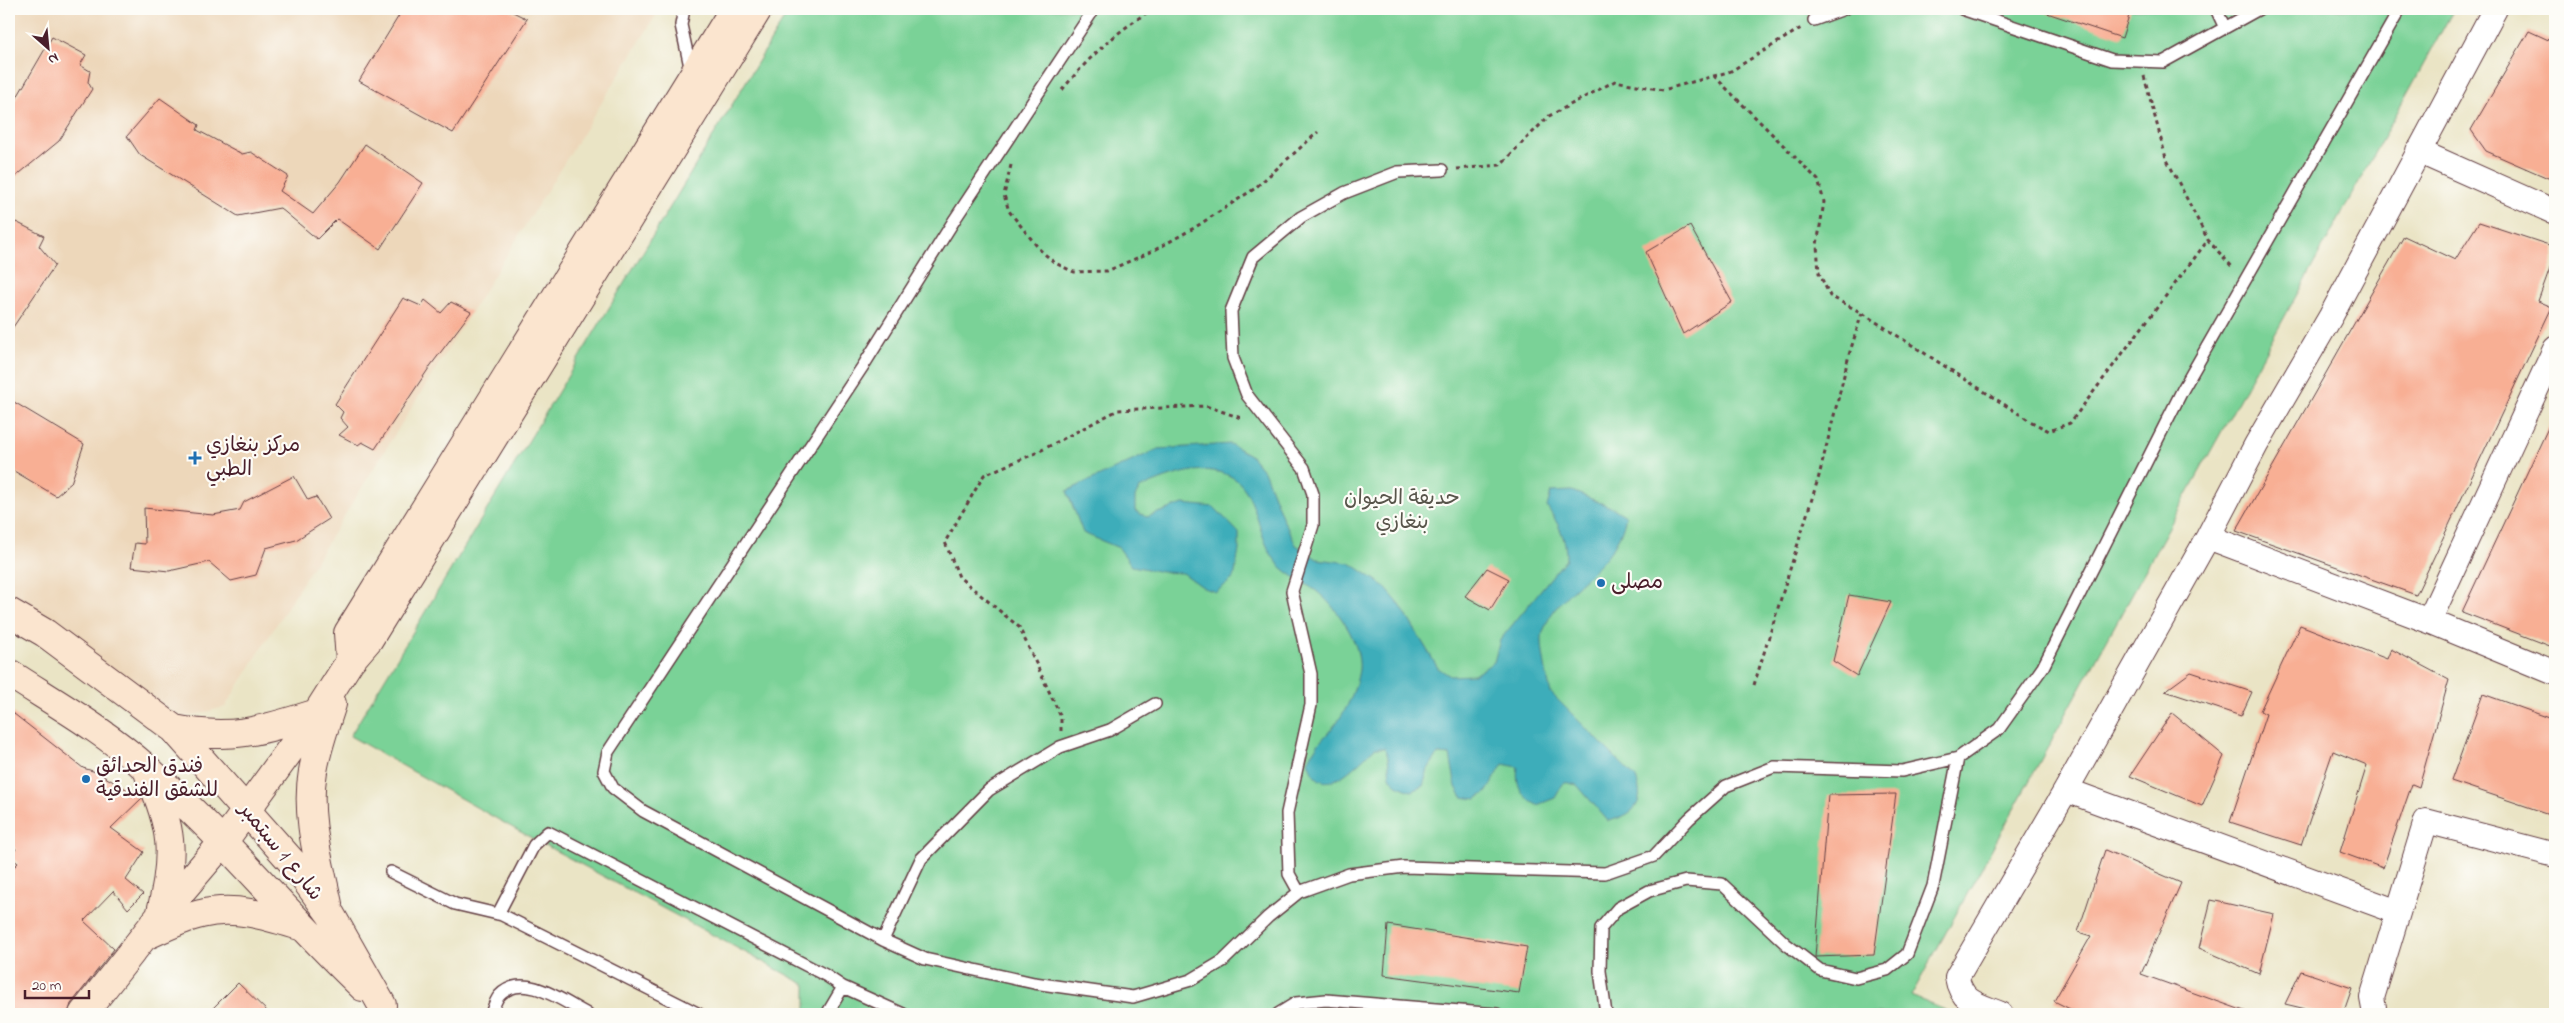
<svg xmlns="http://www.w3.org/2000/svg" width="2564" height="1023" viewBox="0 0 2564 1023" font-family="'Indie Flower','Playpen Sans Arabic',sans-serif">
<rect width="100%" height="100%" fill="#fdfcf7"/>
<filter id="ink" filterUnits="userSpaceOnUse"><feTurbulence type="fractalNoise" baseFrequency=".02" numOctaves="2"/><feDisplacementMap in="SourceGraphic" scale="10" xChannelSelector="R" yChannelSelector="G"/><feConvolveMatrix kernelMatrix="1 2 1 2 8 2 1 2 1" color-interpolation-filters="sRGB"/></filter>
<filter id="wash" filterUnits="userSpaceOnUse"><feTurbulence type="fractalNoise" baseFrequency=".0096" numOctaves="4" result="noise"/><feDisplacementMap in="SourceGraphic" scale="20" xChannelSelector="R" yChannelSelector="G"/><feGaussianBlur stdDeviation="1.12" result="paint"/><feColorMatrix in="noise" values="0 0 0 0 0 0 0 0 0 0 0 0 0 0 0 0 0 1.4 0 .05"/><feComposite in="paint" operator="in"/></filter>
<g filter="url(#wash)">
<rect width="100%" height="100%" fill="#eae4c5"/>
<path fill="#edd7ba" d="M 9,9 L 660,9 L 225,707 L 183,718 L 9,603 Z"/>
<path fill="#7ad297" stroke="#627861" d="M 790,9 L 2454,9 L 1911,996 L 1955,1014 L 806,1014 L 806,985 L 515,829 L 350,736 Z"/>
<path fill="#3dadba" stroke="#446672" d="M 1230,444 L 1250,455 L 1265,473 L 1283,519 L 1296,545 L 1317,559 L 1350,563 L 1383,585 L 1400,605 L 1438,668 L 1450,676 L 1474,675 L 1494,662 L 1500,640 L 1566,559 C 1567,539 1558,523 1547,507 L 1551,492 L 1572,491 L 1613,508 L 1626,516 C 1615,572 1558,586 1543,632 C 1539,643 1548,681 1551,693 L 1636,778 C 1646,805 1633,815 1608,821 L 1577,785 L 1564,782 L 1555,798 L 1537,805 C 1521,797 1515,784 1518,767 L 1503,764 L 1486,793 L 1476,799 L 1462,797 L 1456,787 L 1450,755 L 1438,754 L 1428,769 L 1423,786 L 1411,791 C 1379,780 1395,772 1385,748 L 1375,748 C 1356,764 1321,807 1308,761 C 1318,741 1325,738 1337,722 C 1348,708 1356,688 1359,670 C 1362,642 1336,606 1315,590 C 1302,581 1284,573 1275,560 C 1255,533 1258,490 1230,476 C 1201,462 1166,477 1139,489 L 1135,497 L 1135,511 L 1147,517 L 1183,504 L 1214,507 L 1239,533 L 1239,550 L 1234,578 L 1216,592 L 1204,588 L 1183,573 L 1162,572 L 1132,566 L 1119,548 L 1083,533 L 1067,491 L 1158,449 Z"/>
<g id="blocks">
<path fill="#f8af94" d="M 403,9 L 507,9 L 527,19 L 453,133 L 359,81 Z
M 2045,9 L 2131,9 L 2122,38 L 2044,12 Z
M 2529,31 L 2555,43 L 2555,181 L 2486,151 L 2471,130 Z
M 52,37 L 86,55 L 80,65 L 90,71 L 88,82 L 92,89 L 59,141 L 9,182 L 9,111 Z
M 160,98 L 199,125 L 197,130 L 242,154 L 251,152 L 288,176 L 280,191 L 313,214 L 340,182 L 365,144 L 423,183 L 380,249 L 337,219 L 317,239 L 280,208 L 238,216 L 140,155 L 127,136 Z
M 16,222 L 44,236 L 39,246 L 55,265 L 9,333 L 9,232 Z
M 2479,222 L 2555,247 L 2555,254 L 2538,301 L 2552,307 L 2416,595 L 2236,531 L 2404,236 L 2455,260 Z
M 1690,226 L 1732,302 L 1683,334 L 1646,252 Z
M 403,298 L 421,306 L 425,300 L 441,313 L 451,302 L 471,312 L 431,365 L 375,449 L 362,442 L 358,445 L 339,435 L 348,427 L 340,418 L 343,412 L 335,404 Z
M 9,399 L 84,444 L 71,483 L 56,496 L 9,468 Z
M 2555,413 L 2555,648 L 2462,612 Z
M 294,476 L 308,500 L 316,497 L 329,519 L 296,540 L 266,548 L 256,575 L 231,581 L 209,562 L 169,571 L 131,567 L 135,543 L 145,544 L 144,508 L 213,515 L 240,510 L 244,502 Z
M 1487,568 L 1509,579 L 1490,610 L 1465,596 Z
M 1849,595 L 1891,602 L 1857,676 L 1833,661 Z
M 2300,625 L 2387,659 L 2391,649 L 2449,680 L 2419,787 L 2412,784 L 2383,868 L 2340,852 L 2367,765 L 2333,751 L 2301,845 L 2230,822 L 2266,714 L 2260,711 Z
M 2191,672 L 2252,692 L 2241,716 L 2165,691 Z
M 2483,694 L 2555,720 L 2555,816 L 2451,781 Z
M 9,710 L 83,768 L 96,772 L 142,798 L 111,828 L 144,852 L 126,880 L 143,894 L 128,909 L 113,891 L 84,921 L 114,949 L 71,1004 L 68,1014 L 9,1014 L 9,872 L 18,863 L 10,857 L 16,849 L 9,843 Z
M 2172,713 L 2224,756 L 2202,806 L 2130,776 Z
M 1896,794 L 1874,955 L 1815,957 L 1828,795 Z
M 2105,850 L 2181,883 L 2141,974 L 2247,1012 L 2246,1014 L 2080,1014 L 2054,1001 L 2091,936 L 2078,932 Z
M 2211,900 L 2274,914 L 2259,974 L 2199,948 Z
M 1388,925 L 1527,947 L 1519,993 L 1384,975 Z
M 2301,971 L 2352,988 L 2343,1014 L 2327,1014 L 2285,1004 Z
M 238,983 L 270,1014 L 207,1014 Z"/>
</g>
</g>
<g filter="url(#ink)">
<use href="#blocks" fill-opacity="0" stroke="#623d42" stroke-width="1"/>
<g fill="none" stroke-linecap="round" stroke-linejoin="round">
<defs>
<path id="lane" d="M 684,9 L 681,25 L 691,71
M 1094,9 L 955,219 L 865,363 L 608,752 L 604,771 L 613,788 L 643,811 L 883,940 L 925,959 L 1034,983 L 1133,997 L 1191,980 L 1223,961 L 1268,917 L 1299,892 L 1349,874 L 1404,867 L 1605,873 L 1654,856 L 1689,819 L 1726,786 L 1774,767 L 1902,771 L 1958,758 L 1999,729 L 2043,667 L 2183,389 L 2400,9
M 1962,9 L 2112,60 L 2163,62 L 2259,9
M 2216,9 L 2225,28
M 1814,20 L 1844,9
M 391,872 L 455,904 L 502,915 L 699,1014
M 1299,892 L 1289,874 L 1287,813 L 1311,705 L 1311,674 L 1292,591 L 1313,525 L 1313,494 L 1304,468 L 1247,395 L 1233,358 L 1231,311 L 1253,257 L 1301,217 L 1344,193 L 1398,172 L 1442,170
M 498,914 L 534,845 L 548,832 L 825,975 L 843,987 L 827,1014
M 883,940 L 921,859 L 989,790 L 1060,747 L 1110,730 L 1155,704
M 843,987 L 903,1014
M 491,1014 C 493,1009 495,1001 499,996 C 523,970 564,1002 587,1014
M 1278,1014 L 1296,1003 L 1326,1000 L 1497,1014
M 1606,1014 L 1600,971 L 1601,928 L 1618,908 L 1649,891 L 1686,881 L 1722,884 L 1786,944 L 1820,970 L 1856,978 L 1887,970 L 1907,954 L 1933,886 L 1958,758"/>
<path id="street" d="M 2418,151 L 2555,212
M 2208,537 L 2429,621 L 2555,673
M 2429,621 L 2555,349
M 2066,790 L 2398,912
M 2001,1014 C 1979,1005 1961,1003 1957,977 L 2066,790 L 2208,537 L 2256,445 L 2331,316 L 2495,9
M 2375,1014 L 2372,998 L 2426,821 L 2555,855"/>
<path id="secondary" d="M 9,612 L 45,633 L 174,729 L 293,863 L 331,915 L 382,1005
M 350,661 L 348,633 L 734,9
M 9,673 C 55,703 105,731 146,768 C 224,836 288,916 363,987
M 174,729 C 232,741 263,730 317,713
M 149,775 C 173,828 175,855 161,912
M 328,904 C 319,861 305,815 313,771 C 317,748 325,726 332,704
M 147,935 C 164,928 182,918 201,914 C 236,905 270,917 303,927
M 83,1014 L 160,916 L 224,841 L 317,713 L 350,661 L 369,639 L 758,9"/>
</defs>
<use href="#lane" stroke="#623d42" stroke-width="14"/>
<use href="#street" stroke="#623d42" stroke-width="26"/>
<use href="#secondary" stroke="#623d42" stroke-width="30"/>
<path stroke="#623d42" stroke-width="3" stroke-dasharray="4 4" stroke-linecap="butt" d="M 1714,76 L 1818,180 L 1824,202 L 1817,245 L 1819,273 L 1830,296 L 1862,313 L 2030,421 L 2049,431 L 2070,423 L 2208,240
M 2144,76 L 2166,158 L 2208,240 L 2234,269
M 1062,90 C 1091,55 1114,34 1152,9
M 1011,165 L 1004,195 L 1009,211 L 1040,250 L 1055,263 L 1074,272 L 1107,271 L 1153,251 L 1194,228 L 1254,189 L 1318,132
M 1457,169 L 1500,165 L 1549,116 L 1615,81 L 1663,90 L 1714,76 L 1731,71 L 1801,28
M 1754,685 L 1819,476 L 1849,355 L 1862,313
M 1061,731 L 1061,717 L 1019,627 L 959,577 L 945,542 L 984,475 L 1036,453 L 1118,410 L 1206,406 L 1244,419"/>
<use href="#lane" stroke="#fff" stroke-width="11"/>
<use href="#street" stroke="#fff" stroke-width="24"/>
<use href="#secondary" stroke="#fbe5cf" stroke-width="28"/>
</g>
</g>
<g fill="#1f6fb2" stroke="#fdfcf7" stroke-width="2">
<path d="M192.5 450.5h5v5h5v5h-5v5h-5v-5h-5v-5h5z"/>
<circle cx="1601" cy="583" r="5"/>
<circle cx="86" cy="779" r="5"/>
</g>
<g text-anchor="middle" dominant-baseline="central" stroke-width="4.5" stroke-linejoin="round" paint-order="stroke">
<g font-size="21" fill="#4a1f2b" stroke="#fdfcf7" text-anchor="start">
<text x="206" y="446">مركز بنغازي<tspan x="206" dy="24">الطبي</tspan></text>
<text x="1611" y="583">مصلى</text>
<text x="96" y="767">فندق الحدائق<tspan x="96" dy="24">للشقق الفندقية</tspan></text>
</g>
<g font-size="21" fill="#58554b" stroke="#fdfcf7">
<text x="1402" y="499">حديقة الحيوان<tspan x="1402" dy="24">بنغازي</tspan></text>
</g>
<g font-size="21" fill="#4a1f2b" stroke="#fdfcf7">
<text transform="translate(280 852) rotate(51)">شارع 1 سبتمبر</text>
</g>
</g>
<rect width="2564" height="1023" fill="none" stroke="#fdfcf7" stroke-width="30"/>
<g transform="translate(48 48) rotate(153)" stroke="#fdfcf7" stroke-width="4" paint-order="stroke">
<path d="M0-4L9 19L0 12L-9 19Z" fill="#4a1f2b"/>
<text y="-8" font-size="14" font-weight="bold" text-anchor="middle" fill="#4a1f2b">N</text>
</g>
<path d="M25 990v8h64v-8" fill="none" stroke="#4a1f2b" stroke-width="2.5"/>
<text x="32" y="990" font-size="15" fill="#4a1f2b" stroke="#fdfcf7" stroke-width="4" paint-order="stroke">20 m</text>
</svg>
